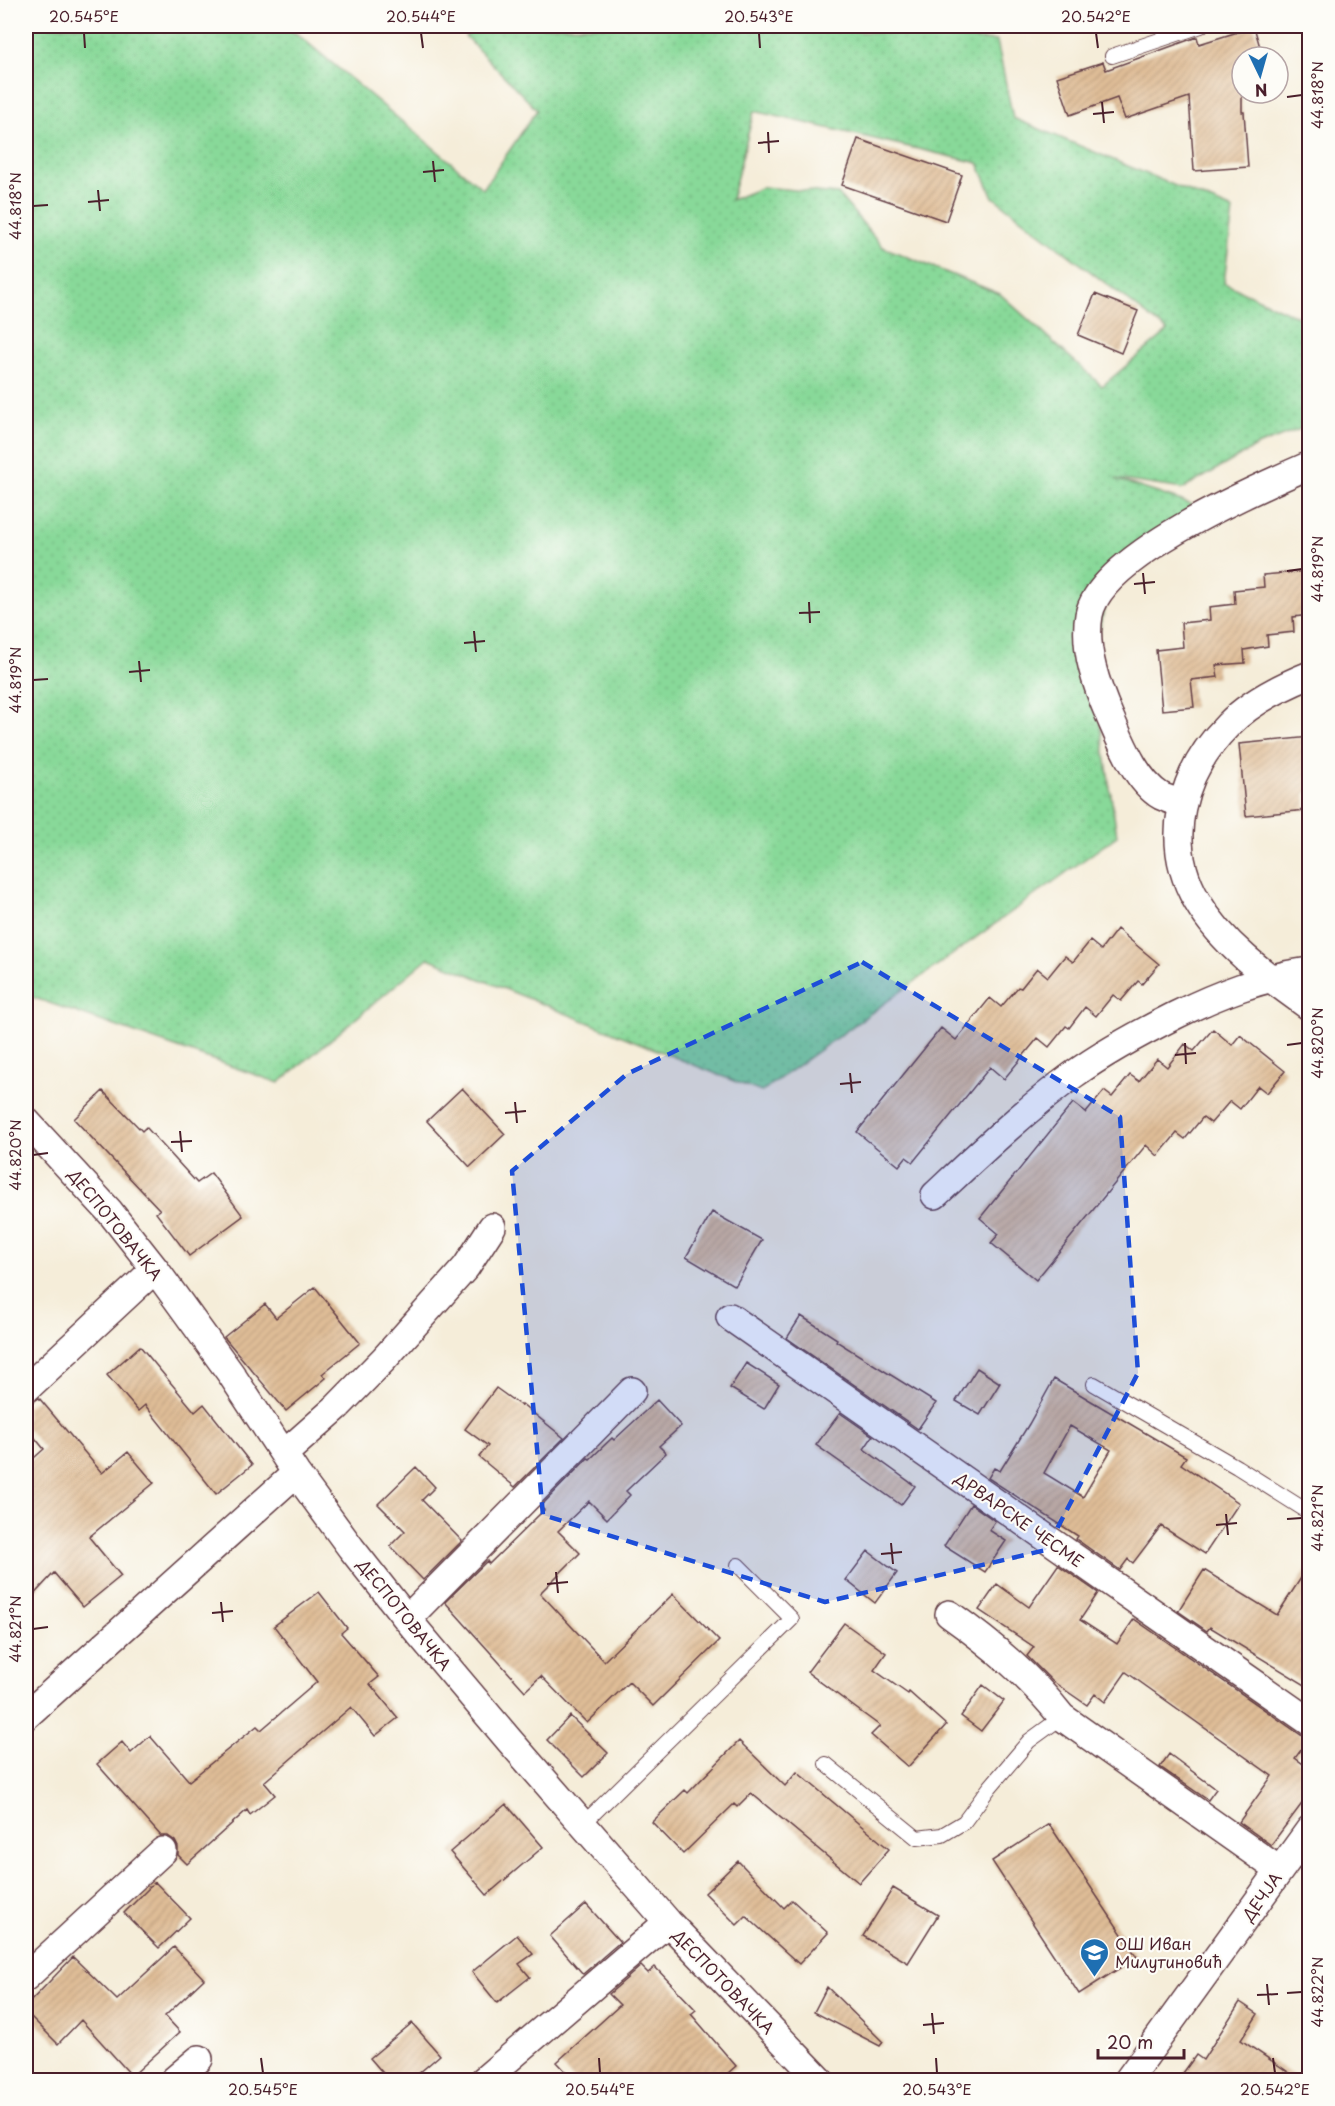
<svg xmlns="http://www.w3.org/2000/svg" width="1335" height="2106" viewBox="0 0 1335 2106" font-family="'Playpen Sans',sans-serif">
<defs>
<pattern id="grass-dots" width="8" height="8" patternUnits="userSpaceOnUse" patternTransform="scale(1.5)"><rect width="8" height="8" fill="#88d999"/><path d="M2 2h.1M6 6h.1" fill="none" stroke="#77ba84" stroke-width="1.8" stroke-linecap="round"/></pattern>
<pattern id="building-hatch" width="6" height="6" patternUnits="userSpaceOnUse" patternTransform="scale(1.5)"><rect width="6" height="6" fill="#dfbd97"/><path d="M-1 1l2-2M0 6l6-6M5 7l2-2" fill="none" stroke="#c1a282"/></pattern>
</defs>
<rect width="100%" height="100%" fill="#fdfcf7"/>
<filter id="ink" filterUnits="userSpaceOnUse"><feTurbulence type="fractalNoise" baseFrequency=".0167" numOctaves="2"/><feDisplacementMap in="SourceGraphic" scale="12" xChannelSelector="R" yChannelSelector="G"/><feConvolveMatrix kernelMatrix="1 2 1 2 8 2 1 2 1" color-interpolation-filters="sRGB"/></filter>
<filter id="wash" filterUnits="userSpaceOnUse"><feTurbulence type="fractalNoise" baseFrequency=".008" numOctaves="4" result="noise"/><feDisplacementMap in="SourceGraphic" scale="24" xChannelSelector="R" yChannelSelector="G"/><feGaussianBlur stdDeviation="1.35" result="paint"/><feColorMatrix in="noise" values="0 0 0 0 0 0 0 0 0 0 0 0 0 0 0 0 0 1.4 0 .05"/><feComposite in="paint" operator="in"/></filter>
<g filter="url(#wash)">
<rect width="100%" height="100%" fill="#f5edd9"/>
<path fill="url(#grass-dots)" stroke="#697c62" stroke-width="1.5" fill-rule="evenodd" d="M 26,26 L 279,26 L 297,34 L 483,189 L 537,110 L 465,36 L 488,26 L 781,26 L 997,41 L 1013,118 L 1233,210 L 1224,283 L 1309,322 L 1309,420 L 1298,430 L 1257,446 L 1183,489 L 1115,479 L 1212,511 L 1110,582 L 1092,665 L 1117,836 L 761,1092 L 428,958 L 279,1083 L 26,995 ZM 754,111 L 978,163 L 993,197 L 1168,331 L 1102,386 L 1000,294 L 883,247 L 838,194 L 763,187 L 731,200 Z"/>
<g id="blocks">
<path fill="url(#building-hatch)" fill-rule="evenodd" d="M 1254,27 L 1263,57 L 1242,57 L 1242,112 L 1244,112 L 1248,167 L 1194,171 L 1189,97 L 1125,119 L 1117,98 L 1070,115 L 1057,77 L 1103,62 L 1106,70 L 1197,37 L 1199,44 Z
M 858,139 L 962,175 L 946,221 L 842,185 Z
M 1095,294 L 1138,311 L 1121,353 L 1078,335 Z
M 1310,571 L 1310,615 L 1293,617 L 1294,632 L 1267,635 L 1268,646 L 1244,650 L 1245,663 L 1216,665 L 1218,677 L 1191,680 L 1194,707 L 1162,710 L 1156,650 L 1183,647 L 1181,623 L 1210,620 L 1209,607 L 1235,604 L 1234,590 L 1264,587 L 1263,575 Z
M 1310,737 L 1310,792 L 1305,792 L 1306,810 L 1246,816 L 1239,744 Z
M 1117,929 L 1159,964 L 1142,984 L 1138,981 L 1121,1001 L 1113,995 L 1096,1016 L 1085,1007 L 1069,1028 L 1066,1026 L 1049,1047 L 1038,1038 L 1004,1079 L 990,1067 L 913,1162 L 906,1157 L 899,1166 L 857,1132 L 941,1028 L 956,1040 L 990,998 L 1001,1007 L 1018,987 L 1021,988 L 1037,968 L 1048,977 L 1065,956 L 1073,962 L 1090,941 L 1101,950 Z
M 1213,1029 L 1232,1045 L 1240,1035 L 1285,1071 L 1267,1093 L 1258,1086 L 1240,1109 L 1230,1101 L 1211,1123 L 1203,1117 L 1185,1139 L 1177,1133 L 1158,1156 L 1146,1145 L 1036,1280 L 991,1243 L 999,1234 L 980,1218 L 1073,1103 L 1086,1113 L 1104,1091 L 1112,1097 L 1130,1075 L 1139,1081 L 1157,1059 L 1167,1067 L 1185,1044 L 1194,1051 Z
M 462,1088 L 505,1134 L 470,1167 L 427,1121 Z
M 103,1091 L 142,1131 L 146,1127 L 197,1183 L 211,1173 L 243,1216 L 189,1256 L 156,1213 L 160,1210 L 74,1119 Z
M 712,1212 L 762,1240 L 735,1286 L 686,1257 Z
M 315,1287 L 360,1343 L 322,1374 L 326,1378 L 286,1411 L 224,1337 L 265,1304 L 276,1318 Z
M 801,1316 L 837,1339 L 836,1341 L 936,1403 L 918,1429 L 787,1338 Z
M 140,1346 L 195,1412 L 204,1404 L 252,1465 L 216,1494 L 145,1405 L 138,1411 L 107,1375 Z
M 746,1363 L 779,1384 L 764,1409 L 730,1388 Z
M 977,1368 L 1000,1383 L 980,1415 L 956,1401 Z
M 1054,1379 L 1186,1457 L 1181,1464 L 1239,1503 L 1205,1554 L 1161,1526 L 1133,1563 L 1128,1559 L 1120,1570 L 1076,1539 L 1078,1536 L 988,1478 L 994,1468 L 1000,1471 L 1029,1424 ZM 1070,1426 L 1111,1450 L 1083,1497 L 1044,1473 Z
M 496,1388 L 521,1406 L 522,1404 L 564,1438 L 515,1487 L 479,1457 L 488,1446 L 465,1429 Z
M 39,1398 L 102,1473 L 128,1452 L 154,1483 L 89,1537 L 121,1576 L 83,1607 L 54,1573 L 26,1603 L 26,1465 L 44,1449 L 26,1427 L 26,1407 Z
M 657,1400 L 681,1426 L 659,1446 L 666,1453 L 626,1491 L 630,1495 L 607,1519 L 589,1501 L 558,1531 L 580,1553 L 540,1593 L 604,1661 L 673,1594 L 719,1641 L 653,1706 L 629,1682 L 587,1723 L 541,1676 L 525,1691 L 445,1602 L 487,1561 L 489,1564 L 544,1510 L 540,1507 L 588,1458 L 590,1459 L 612,1438 L 614,1440 Z
M 840,1413 L 873,1436 L 864,1449 L 915,1486 L 901,1505 L 816,1445 Z
M 416,1467 L 435,1487 L 422,1500 L 462,1541 L 423,1580 L 390,1546 L 405,1531 L 378,1504 Z
M 971,1504 L 995,1521 L 989,1530 L 1006,1541 L 985,1572 L 944,1546 Z
M 868,1551 L 897,1573 L 875,1603 L 846,1580 Z
M 1310,1564 L 1310,1688 L 1210,1627 L 1207,1631 L 1178,1611 L 1204,1570 L 1277,1615 Z
M 1058,1565 L 1098,1593 L 1080,1620 L 1117,1644 L 1134,1619 L 1301,1735 L 1310,1738 L 1295,1758 L 1310,1769 L 1310,1793 L 1271,1845 L 1239,1822 L 1272,1776 L 1126,1672 L 1105,1702 L 1095,1694 L 1087,1705 L 1052,1681 L 1027,1656 L 1034,1647 L 979,1610 L 997,1584 L 1029,1607 Z
M 319,1592 L 347,1628 L 341,1633 L 379,1677 L 370,1684 L 398,1718 L 375,1736 L 351,1707 L 264,1782 L 275,1795 L 250,1815 L 247,1810 L 187,1864 L 178,1855 L 178,1847 L 175,1841 L 168,1836 L 161,1836 L 97,1764 L 122,1742 L 131,1753 L 150,1736 L 189,1781 L 257,1726 L 261,1730 L 317,1682 L 274,1626 Z
M 844,1623 L 886,1653 L 874,1670 L 908,1694 L 909,1692 L 946,1725 L 908,1767 L 871,1735 L 880,1726 L 807,1672 Z
M 983,1685 L 1004,1701 L 981,1731 L 961,1716 Z
M 570,1716 L 608,1753 L 584,1777 L 547,1740 Z
M 739,1741 L 785,1786 L 797,1772 L 889,1849 L 859,1883 L 751,1793 L 737,1807 L 734,1804 L 683,1854 L 652,1822 L 685,1790 L 688,1793 Z
M 1169,1754 L 1216,1789 L 1208,1800 L 1160,1767 Z
M 506,1804 L 543,1847 L 487,1895 L 450,1852 Z
M 1049,1824 L 1137,1957 L 1079,1994 L 992,1861 Z
M 738,1861 L 784,1908 L 792,1900 L 828,1933 L 799,1964 L 746,1916 L 737,1925 L 705,1893 Z
M 155,1882 L 190,1918 L 159,1948 L 124,1913 Z
M 893,1888 L 938,1915 L 908,1963 L 863,1936 Z
M 586,1904 L 620,1942 L 583,1974 L 550,1936 Z
M 517,1935 L 533,1954 L 519,1964 L 530,1977 L 497,2003 L 472,1972 Z
M 174,1947 L 204,1979 L 165,2016 L 180,2032 L 132,2076 L 81,2020 L 58,2044 L 26,2012 L 26,2006 L 73,1957 L 117,2000 Z
M 641,1966 L 648,1973 L 655,1967 L 696,2010 L 691,2014 L 736,2066 L 720,2080 L 574,2080 L 557,2062 L 620,2005 L 609,1994 Z
M 827,1987 L 883,2042 L 880,2046 L 814,2012 Z
M 1240,2002 L 1258,2014 L 1241,2040 L 1300,2080 L 1178,2080 L 1196,2055 L 1203,2060 Z
M 412,2023 L 440,2055 L 411,2080 L 389,2080 L 370,2058 Z"/>
</g>
</g>
<g filter="url(#ink)">
<use href="#blocks" fill-opacity="0" stroke="#643e45" stroke-width="1.5"/>
<g fill="none" stroke-linecap="round" stroke-linejoin="round">
<defs>
<path id="service" d="M 1112,56 L 1201,26
M 1094,1384 L 1237,1467 L 1310,1513
M 826,1764 L 917,1838 L 942,1835 L 964,1822 L 990,1787 L 1029,1741 L 1062,1717
M 583,1824 L 792,1619 L 738,1565"/>
<path id="minor" d="M 1310,675 C 1280,687 1250,702 1228,725 C 1181,772 1162,841 1197,901 C 1223,946 1268,977 1310,1007
M 1182,804 C 1175,801 1167,799 1161,796 C 1136,781 1121,742 1110,717 C 1097,687 1083,649 1089,615 C 1100,556 1257,488 1310,465
M 26,1121 L 110,1212 L 155,1269 L 231,1374 L 296,1473 L 351,1548 L 407,1619 L 509,1740 L 668,1922 L 820,2080
M 935,1195 C 980,1153 1024,1111 1073,1075 C 1105,1052 1140,1033 1176,1015 C 1219,994 1262,977 1310,971
M 730,1317 L 1310,1722
M 26,1389 L 155,1269
M 284,1454 L 337,1407 L 384,1359 L 466,1267 L 492,1227
M 949,1614 C 991,1644 1030,1676 1062,1717 L 1279,1870
M 407,1619 L 632,1391
M 26,1716 L 296,1473
M 26,1977 L 163,1851
M 174,2080 L 199,2059
M 484,2080 L 668,1922
M 1128,2080 L 1310,1829"/>
</defs>
<use href="#service" stroke="#643e45" stroke-width="16"/>
<use href="#minor" stroke="#643e45" stroke-width="30"/>
<use href="#service" stroke="#fff" stroke-width="14"/>
<use href="#minor" stroke="#fff" stroke-width="27"/>
</g>
</g>
<path fill="#1d4ed8" fill-opacity="0.2" stroke="#1d4ed8" stroke-width="4.5" stroke-dasharray="12 8" stroke-linejoin="round" d="M 862,962 L 1120,1117 L 1138,1373 L 1046,1550 L 825,1602 L 543,1515 L 512,1171 L 627,1074 Z"/>
<path fill="none" stroke="#4a1f2b" stroke-width="2" d="M 84,33 L 85,48M 421,33 L 423,48M 759,33 L 760,48M 1096,33 L 1098,48M 1287,97 L 1302,95M 1102,102 L 1104,123M 1093,114 L 1114,112M 768,132 L 769,153M 758,143 L 779,141M 433,161 L 435,182M 423,172 L 444,170M 98,190 L 100,211M 88,202 L 109,200M 33,206 L 48,205M 1287,571 L 1302,569M 1143,573 L 1145,594M 1134,584 L 1155,582M 809,602 L 810,623M 799,613 L 820,612M 474,631 L 476,652M 464,643 L 485,641M 139,661 L 141,682M 129,672 L 150,670M 33,680 L 48,679M 1185,1043 L 1186,1064M 1287,1045 L 1302,1043M 1175,1055 L 1196,1053M 850,1073 L 852,1093M 840,1084 L 861,1082M 515,1102 L 517,1123M 505,1113 L 526,1111M 180,1131 L 182,1152M 171,1142 L 192,1141M 33,1155 L 48,1153M 1226,1514 L 1228,1535M 1287,1519 L 1302,1518M 1216,1525 L 1237,1523M 891,1543 L 893,1564M 881,1554 L 902,1552M 556,1572 L 558,1593M 547,1584 L 568,1582M 221,1602 L 223,1622M 212,1613 L 233,1611M 33,1629 L 48,1627M 1267,1984 L 1269,2005M 1287,1993 L 1302,1992M 1257,1995 L 1278,1994M 932,2013 L 934,2034M 923,2025 L 944,2023M 261,2058 L 263,2073M 599,2058 L 600,2073M 936,2058 L 937,2073M 1273,2058 L 1275,2073"/>
<defs>
<symbol id="school-pin" viewBox="-11 -11 22 30"><path d="M0 17L-7.5 6A9.5 9.5 0 1 1 7.5 6Z" fill="#1f6fb2" stroke="#fdfcf7"/><path d="M0-5L7-2L0 1L-7-2ZM-4 1L0 2.5L4 1V4Q0 6-4 4Z" fill="#fff"/></symbol>
</defs>
<g fill-rule="evenodd">
<use href="#school-pin" x="1078" y="1936" width="33" height="45"/>
</g>
<g text-anchor="middle" dominant-baseline="central" stroke-width="4.5" stroke-linejoin="round" paint-order="stroke">
<g font-size="16" fill="#4a1f2b" stroke="#fdfcf7">
<text transform="translate(116 1224) rotate(51)">ДЕСПОТОВАЧКА</text>
<text transform="translate(1020 1519) rotate(35)">ДРВАРСКЕ ЧЕСМЕ</text>
<text transform="translate(405 1614) rotate(51)">ДЕСПОТОВАЧКА</text>
<text transform="translate(1261 1896) rotate(-55)">ДЕЧЈА</text>
<text transform="translate(724 1981) rotate(46)">ДЕСПОТОВАЧКА</text>
</g>
<g font-size="16" fill="#4a1f2b" stroke="#fdfcf7" text-anchor="start">
<text x="1115" y="1943">ОШ Иван<tspan x="1115" dy="18">Милутиновић</tspan></text>
</g>
</g>
<rect width="1335" height="2106" fill="none" stroke="#fdfcf7" stroke-width="66"/>
<g transform="translate(1260 75) rotate(175)"><circle r="28" fill="#fdfcf7" stroke="#b5a4a5" stroke-width="1.5"/>
<path d="M0-4.5L10 22L0 15L-10 22Z" fill="#1f6fb2"/>
<text y="-9" font-size="16" font-weight="bold" text-anchor="middle" fill="#4a1f2b">N</text>
</g>
<path d="M1098 2049v9h86v-9" fill="none" stroke="#4a1f2b" stroke-width="3"/>
<text x="1107" y="2049" font-size="18" fill="#4a1f2b" stroke="#fdfcf7" stroke-width="4.5" paint-order="stroke">20 m</text>
<rect x="33" y="33" width="1269" height="2040" fill="none" stroke="#4a1f2b" stroke-width="2"/>
<g font-size="15" text-anchor="middle" fill="#4a1f2b">
<text x="84" y="22">20.545°E</text>
<text x="421" y="22">20.544°E</text>
<text x="759" y="22">20.543°E</text>
<text x="1096" y="22">20.542°E</text>
<text transform="translate(1318 95) rotate(-90)" y="5">44.818°N</text>
<text transform="translate(16 206) rotate(-90)" y="5">44.818°N</text>
<text transform="translate(1318 569) rotate(-90)" y="5">44.819°N</text>
<text transform="translate(16 680) rotate(-90)" y="5">44.819°N</text>
<text transform="translate(1318 1043) rotate(-90)" y="5">44.820°N</text>
<text transform="translate(16 1155) rotate(-90)" y="5">44.820°N</text>
<text transform="translate(1318 1518) rotate(-90)" y="5">44.821°N</text>
<text transform="translate(16 1629) rotate(-90)" y="5">44.821°N</text>
<text transform="translate(1318 1992) rotate(-90)" y="5">44.822°N</text>
<text x="263" y="2095">20.545°E</text>
<text x="600" y="2095">20.544°E</text>
<text x="937" y="2095">20.543°E</text>
<text x="1275" y="2095">20.542°E</text>
</g>
</svg>
